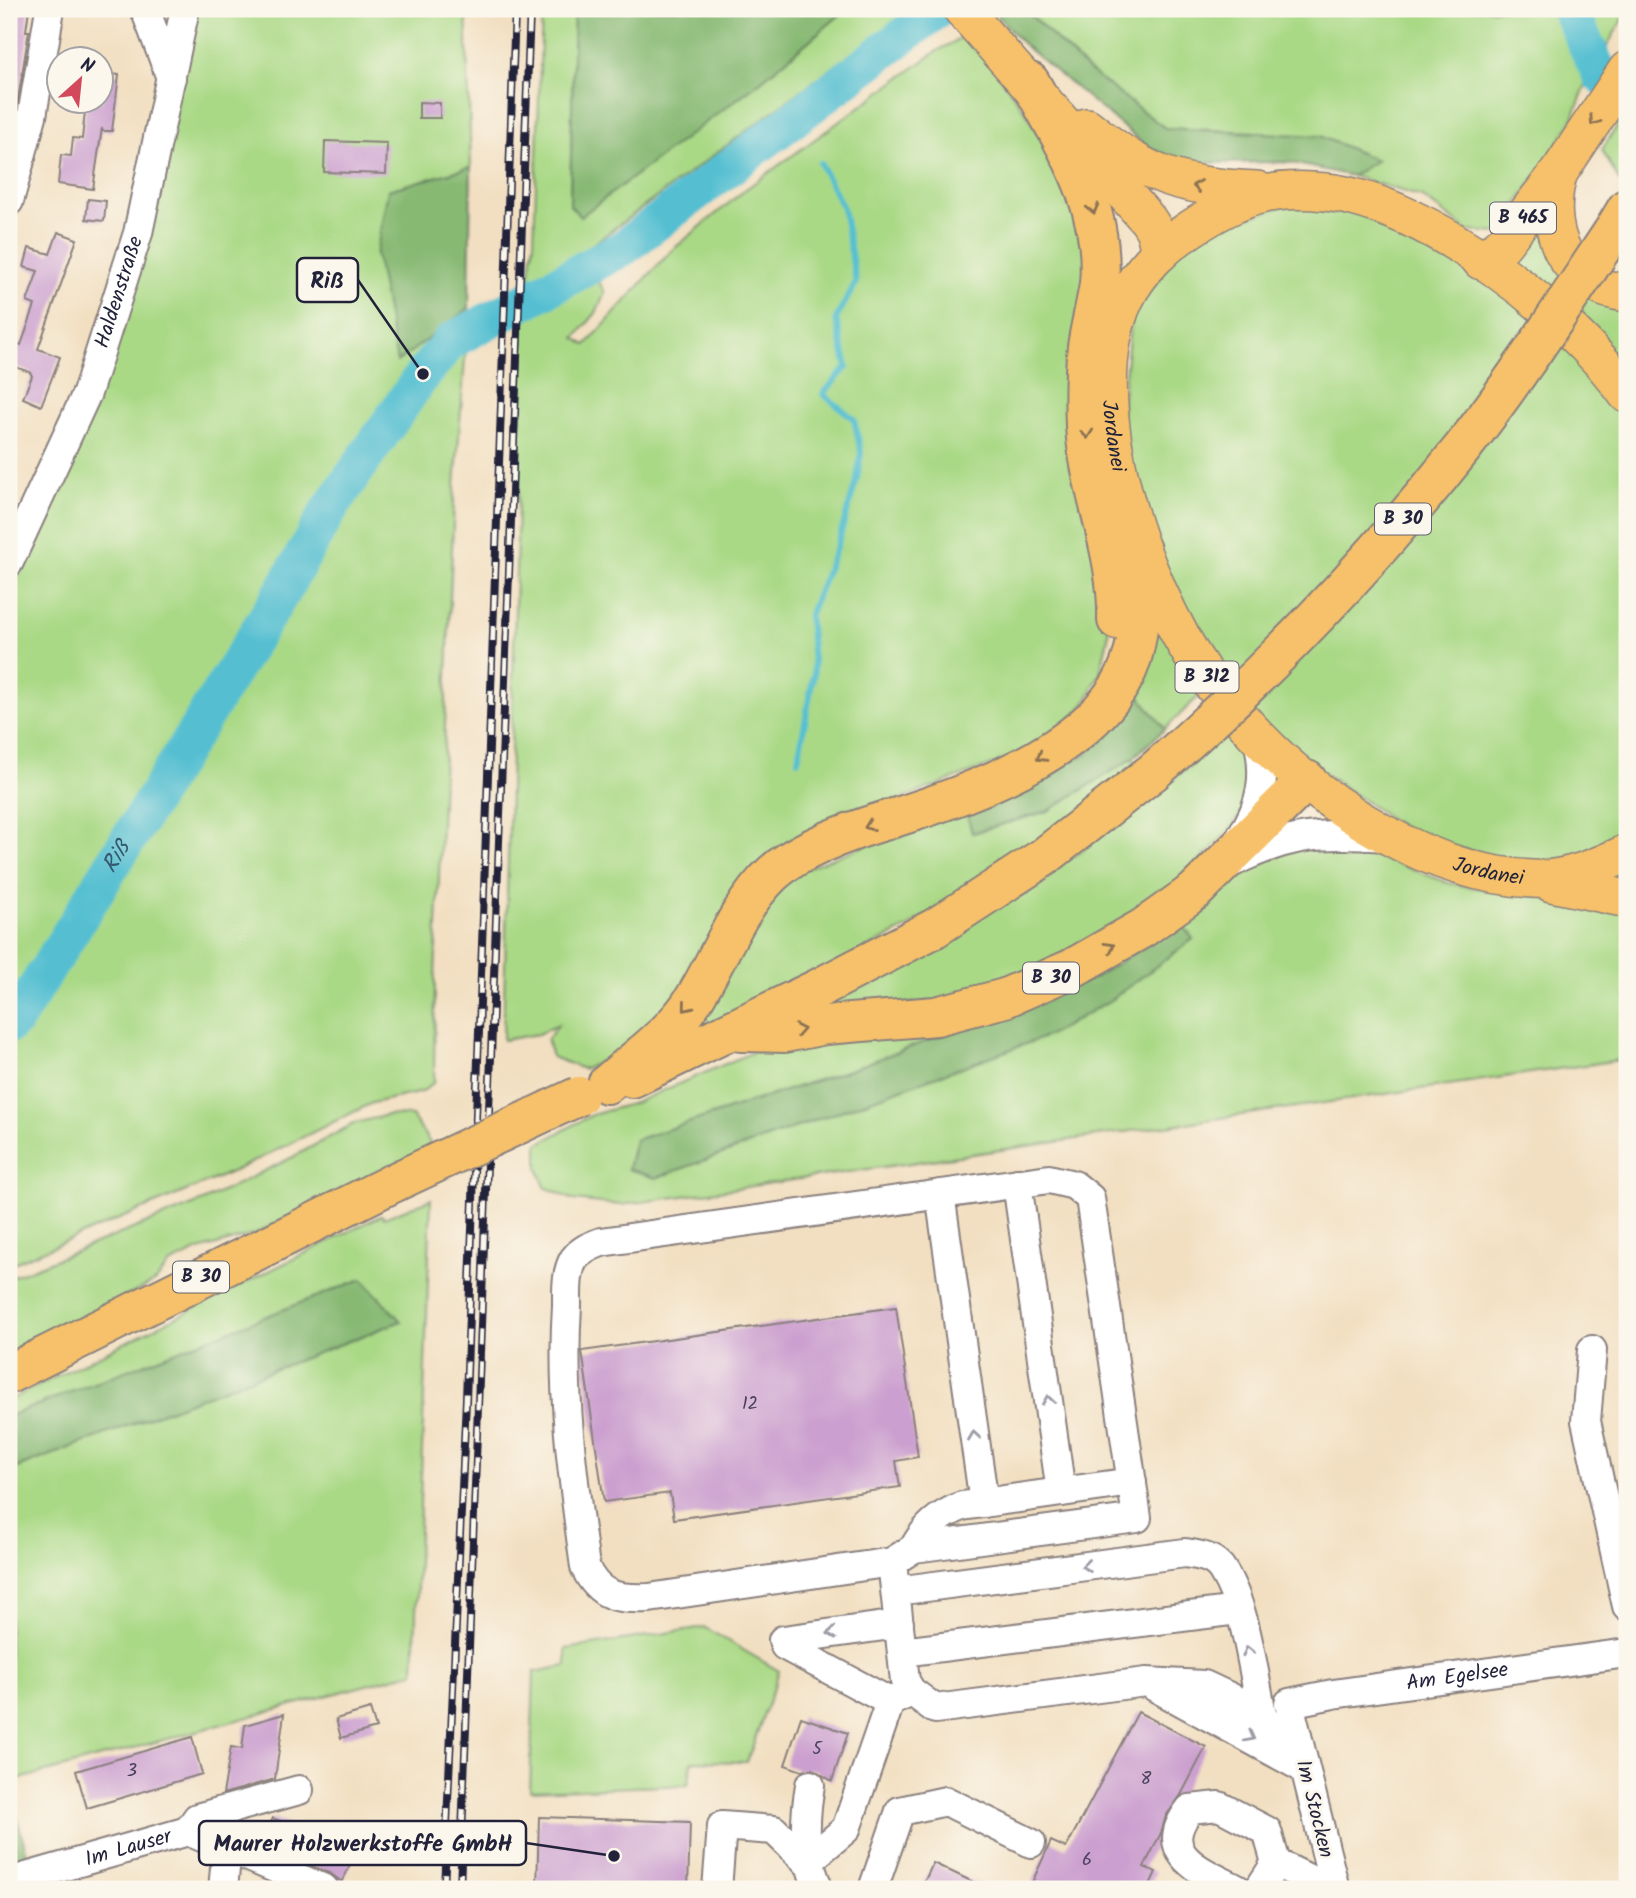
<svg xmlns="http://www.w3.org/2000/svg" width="1636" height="1898" viewBox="0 0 1636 1898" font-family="Kalam,sans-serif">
<rect width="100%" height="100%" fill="#fbf7ec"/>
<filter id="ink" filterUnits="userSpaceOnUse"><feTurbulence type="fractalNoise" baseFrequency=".0143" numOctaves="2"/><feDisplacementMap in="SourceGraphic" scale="14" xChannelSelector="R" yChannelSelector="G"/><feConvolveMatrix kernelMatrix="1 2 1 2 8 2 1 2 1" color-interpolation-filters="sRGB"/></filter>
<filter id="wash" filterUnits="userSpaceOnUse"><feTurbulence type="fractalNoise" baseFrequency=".00686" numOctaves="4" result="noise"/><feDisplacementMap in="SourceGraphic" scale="28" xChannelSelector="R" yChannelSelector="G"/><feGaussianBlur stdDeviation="1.57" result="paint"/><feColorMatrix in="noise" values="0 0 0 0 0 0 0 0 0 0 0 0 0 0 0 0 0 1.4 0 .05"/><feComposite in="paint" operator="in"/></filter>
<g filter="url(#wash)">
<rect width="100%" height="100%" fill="#f2dfc1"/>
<path fill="#aad986" stroke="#667e60" stroke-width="2" d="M 197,9 L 466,9 L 471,167 L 388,190 L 397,359 L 469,308 L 454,499 L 435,977 L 434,1082 L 422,1092 L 372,1103 L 234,1171 L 9,1265 L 9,597 L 94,398 Z
M 542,9 L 574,9 L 570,205 L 757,84 L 847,9 L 912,9 L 581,253 L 605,292 L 596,313 L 575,338 L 586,345 L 670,252 L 746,189 L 937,51 L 963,37 L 996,71 L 1027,114 L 1087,221 L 1109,604 L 1108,638 L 1100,673 L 1085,704 L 1045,745 L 835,823 L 684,991 L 609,1059 L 583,1069 L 552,1057 L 547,1040 L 558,1025 L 538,1034 L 503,1040 L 523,322 L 534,242 Z
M 1024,9 L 1627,9 L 1627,11 L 1586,84 L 1571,123 L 1498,233 L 1468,231 L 1422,197 L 1352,176 L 1376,160 L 1257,132 L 1165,128 L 1089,71 Z
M 1627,110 L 1627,168 L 1620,182 L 1602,150 Z
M 1301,200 L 1377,213 L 1534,307 L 1627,411 L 1627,843 L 1539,866 L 1421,840 L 1263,731 L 1184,625 L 1120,427 L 1131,317 L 1186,238 Z
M 1536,224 L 1627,306 L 1627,372 L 1503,258 Z
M 1151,614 L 1202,693 L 1165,729 L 1138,694 Z
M 1234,724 L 1250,760 L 1252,797 L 1229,831 L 1174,887 L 1127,921 L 976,998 L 811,1011 L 1076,855 L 1191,765 Z
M 1133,758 L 1137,765 L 1082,811 L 907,928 L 696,1033 L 719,974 L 791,874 L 965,807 L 973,833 L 1048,811 Z
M 1307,845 L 1354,847 L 1448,883 L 1515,895 L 1574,899 L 1627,909 L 1627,1059 L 621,1205 L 573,1200 L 545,1187 L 538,1168 L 538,1144 L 592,1115 L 634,1103 L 751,1053 L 803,1038 L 873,1031 L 946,1034 L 849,1070 L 635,1140 L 628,1169 L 656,1178 L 1050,1035 L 1112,999 L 1193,939 L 1181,923 C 1225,885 1251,864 1307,845 Z
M 388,1115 L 412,1116 L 432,1146 L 255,1234 L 199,1250 L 169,1264 L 156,1281 L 9,1359 L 9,1278 L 203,1201 L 293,1157 L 355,1123 Z
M 431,1199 L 414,1672 L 9,1782 L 9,1471 L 401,1321 L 142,1366 L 9,1416 L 9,1400 L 382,1215 L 384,1218 Z
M 704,1627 L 779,1671 L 747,1762 L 692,1761 L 688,1785 L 530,1791 L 534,1672 L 566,1666 L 566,1649 Z"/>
<path fill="#87b973" stroke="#546e57" stroke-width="2" d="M 574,9 L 847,9 L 757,84 L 580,217 L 570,205 Z
M 991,9 L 1024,9 L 1089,71 L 1165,128 L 1320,136 L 1377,160 L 1352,176 L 1288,162 L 1180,163 L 1144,144 L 1024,45 Z
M 471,167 L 469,308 L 397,362 L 376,254 L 388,190 Z
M 1138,694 L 1165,729 L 1133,758 L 1048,811 L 972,833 L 965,807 L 1087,754 Z
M 1181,923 L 1193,939 L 1112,999 L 1050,1035 L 656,1178 L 628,1169 L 635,1140 L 849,1070 L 1092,979 Z
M 362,1279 L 401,1321 L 9,1471 L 9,1416 Z
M 9,1789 L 29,1861 L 9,1865 Z"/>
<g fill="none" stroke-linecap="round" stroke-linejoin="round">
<path stroke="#55bfd1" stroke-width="6" d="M 798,760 L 814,673 L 809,616 L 837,546 L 857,479 L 861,452 L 854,419 L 823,394 L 847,367 L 836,319 L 856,282 L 843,208 L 820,163"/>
<g stroke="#55bfd1" stroke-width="37">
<path d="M 1569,9 L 1601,76"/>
<path id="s1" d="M 9,1025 L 17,1018 L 284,589 L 329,510 L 423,374 L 451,341 L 623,248 L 939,9"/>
</g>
</g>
<g id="blocks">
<path fill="#cb9fcf" d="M 9,9 L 29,9 L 26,31 L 29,31 L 16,112 L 9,111 Z
M 102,73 L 119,75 L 112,131 L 102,131 L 102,128 L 93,189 L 58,184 L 61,155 L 71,156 L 73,138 L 82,139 L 86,102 L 102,102 Z
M 419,102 L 440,103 L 440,118 L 419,118 Z
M 325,141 L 387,143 L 386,174 L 324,172 Z
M 88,199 L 106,201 L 104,221 L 86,219 Z
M 58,232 L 77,239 L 38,349 L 60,357 L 41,406 L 23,398 L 32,376 L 30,372 L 9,365 L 9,340 L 21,345 L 35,305 L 27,302 L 38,271 L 24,267 L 29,248 L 50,254 Z
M 896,1307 L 918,1457 L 896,1461 L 900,1487 L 674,1519 L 670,1493 L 604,1502 L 582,1351 Z
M 370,1709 L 376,1728 L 341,1738 L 336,1719 Z
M 1138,1712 L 1206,1747 L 1181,1795 L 1166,1816 L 1161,1833 L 1144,1867 L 1156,1872 L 1148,1889 L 1029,1889 L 1051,1841 L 1066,1848 Z
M 284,1714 L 275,1779 L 223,1794 L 231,1747 L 242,1749 L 245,1725 Z
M 801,1717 L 848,1733 L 832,1781 L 813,1769 L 802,1771 L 785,1765 Z
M 192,1737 L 202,1774 L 87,1808 L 76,1771 Z
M 539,1817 L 690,1822 L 688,1889 L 537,1889 Z
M 273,1818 L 355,1855 L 342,1882 L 331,1874 L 260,1844 Z
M 933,1863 L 988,1889 L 921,1889 Z"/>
</g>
</g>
<g filter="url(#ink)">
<use href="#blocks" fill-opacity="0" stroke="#8a807e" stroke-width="2"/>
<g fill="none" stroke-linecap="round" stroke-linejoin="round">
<defs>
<g id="minor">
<path d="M 145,9 L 171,78"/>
<path d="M 9,201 L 32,116 L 50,9"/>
<path id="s2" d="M 9,562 L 87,393 L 138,233 L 185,9"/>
<path d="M 1241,836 C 1263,804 1267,773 1257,736"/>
<path d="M 1231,863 C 1293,832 1321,833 1388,837"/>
<path d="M 1049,1179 L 1074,1185 L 1090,1198 L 1137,1518 L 914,1548 L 892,1562 L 649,1598 C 617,1599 599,1597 585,1567 C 573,1479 561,1395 567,1306 C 567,1291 566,1272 574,1259 C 581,1250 590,1246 601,1242 Z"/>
<path d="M 1017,1183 L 1061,1492"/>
<path d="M 940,1194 L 984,1503"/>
<path d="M 1592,1350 L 1586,1421 L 1627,1606"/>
<path d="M 914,1548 C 926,1526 938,1516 962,1506 L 1132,1482"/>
<path d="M 892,1562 L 905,1681 L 911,1691 L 935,1709 L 1146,1682 L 1204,1685 L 1236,1700 L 1298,1744"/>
<path d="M 896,1591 L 1185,1553 C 1199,1555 1215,1557 1223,1571 C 1247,1609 1253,1674 1263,1718"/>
<path d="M 902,1652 L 1238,1610"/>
<path d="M 1155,1687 L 1303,1768"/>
<path d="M 890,1702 L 785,1646 L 783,1640 L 899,1624"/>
<path d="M 810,1785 C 804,1821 803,1851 817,1885 L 816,1889"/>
<path d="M 188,1831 L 197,1818 L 299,1790"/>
<path d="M 807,1862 L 846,1829 L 890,1702 L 907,1694"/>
<path id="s3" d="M 9,1882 L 188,1831 L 324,1889"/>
<path d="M 223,1889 L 227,1848"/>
<path d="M 717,1889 L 722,1826 L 774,1830 L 807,1862"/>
<path d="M 873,1889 L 900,1811 L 946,1801 L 1031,1843"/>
<path d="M 1237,1889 C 1202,1871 1154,1855 1190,1809 L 1219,1806 L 1267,1831 L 1276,1863 L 1315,1882 L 1331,1877"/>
<path d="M 1259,1889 L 1276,1863"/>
<path id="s4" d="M 1335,1889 L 1289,1703 L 1333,1694 L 1627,1653"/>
</g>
<g id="major">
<path d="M 962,9 L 1148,220 L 1155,231 L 1160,253"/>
<path d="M 1087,127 C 1149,177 1178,186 1257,190"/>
<path d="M 1559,172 C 1542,226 1563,287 1627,293"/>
<path d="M 1481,261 L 1503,244 L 1560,171 L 1627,70"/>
<path id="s5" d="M 1627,394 C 1570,313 1427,203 1326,192 C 1269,186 1240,197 1192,228 C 1165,245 1139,270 1125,299 C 1077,400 1142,585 1203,672 C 1218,693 1238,716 1256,735 C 1326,808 1430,874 1533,879 C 1565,881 1599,866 1627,853"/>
<path d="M 1551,883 L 1627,899"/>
</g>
<path id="highway" d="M 1030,82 C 1066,147 1106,207 1099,284 C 1096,305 1090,326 1087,347 C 1084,372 1084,401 1085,426 C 1089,492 1119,553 1117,620
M 1612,233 L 1627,208
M 741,1032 L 785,1033 L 825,1025 L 936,1016 L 1005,998 L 1071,969 L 1143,928 L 1195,891 L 1307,780
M 632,1078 L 819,988 L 935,928 L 1044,857 L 1153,772
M 607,1084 C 636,1058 673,1033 694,999 C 720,957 736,909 772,874 C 801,847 859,828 897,817 C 976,792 1113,743 1134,650 C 1142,617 1140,583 1141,550
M 9,1374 L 393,1183"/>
</defs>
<use href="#minor" stroke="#8a807e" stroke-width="32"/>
<use href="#major" stroke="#8a807e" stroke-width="40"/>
<use href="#highway" stroke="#8a807e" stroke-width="42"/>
<use href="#minor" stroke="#fff" stroke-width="28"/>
<use href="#major" stroke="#f6c16b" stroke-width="37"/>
<use href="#highway" stroke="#f6c16b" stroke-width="38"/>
<defs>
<path id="rail" d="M 444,1889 L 466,1400 L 515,9
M 460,1889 L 530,9"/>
</defs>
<use href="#rail" stroke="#22223b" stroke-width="8"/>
<use href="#rail" stroke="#fbf7ec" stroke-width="5" stroke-dasharray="16" stroke-linecap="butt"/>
<defs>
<path id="highway-bridge" d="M 1153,772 C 1266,674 1371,564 1464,446 C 1517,378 1564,305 1612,233
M 393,1183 L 579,1096"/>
</defs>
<use href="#highway-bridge" stroke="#8a807e" stroke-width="42" stroke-linecap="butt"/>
<use href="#highway-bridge" stroke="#f6c16b" stroke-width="38"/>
</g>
<defs><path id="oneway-chevron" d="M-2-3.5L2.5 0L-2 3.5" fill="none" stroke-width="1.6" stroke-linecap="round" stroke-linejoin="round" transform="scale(1.75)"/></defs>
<g stroke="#8c7253">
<use href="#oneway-chevron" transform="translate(1594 121) rotate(124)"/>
<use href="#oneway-chevron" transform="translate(1197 186) rotate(-170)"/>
<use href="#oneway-chevron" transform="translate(1093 209) rotate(75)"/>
<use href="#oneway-chevron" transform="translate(1087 434) rotate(84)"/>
<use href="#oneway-chevron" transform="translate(1041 757) rotate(149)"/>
<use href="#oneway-chevron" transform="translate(869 826) rotate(160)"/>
<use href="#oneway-chevron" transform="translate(1110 947) rotate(-29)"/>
<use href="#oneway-chevron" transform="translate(687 1007) rotate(129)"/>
<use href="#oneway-chevron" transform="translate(800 1030) rotate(-11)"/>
</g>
<g stroke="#9c9ca7">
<use href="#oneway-chevron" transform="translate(1048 1400) rotate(-98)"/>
<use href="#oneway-chevron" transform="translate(974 1436) rotate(-98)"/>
<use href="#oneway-chevron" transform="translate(1086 1566) rotate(172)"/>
<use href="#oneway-chevron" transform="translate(832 1633) rotate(173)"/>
<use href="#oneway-chevron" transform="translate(1248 1651) rotate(-103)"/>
<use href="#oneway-chevron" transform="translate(1250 1737) rotate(28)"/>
</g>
</g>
<g text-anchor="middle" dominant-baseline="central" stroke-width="6" stroke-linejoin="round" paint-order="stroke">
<g font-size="18" fill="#4c4160">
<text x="750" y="1404">12</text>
<text x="817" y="1749">5</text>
<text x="132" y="1771">3</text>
<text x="1146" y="1779">8</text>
<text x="1087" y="1860">6</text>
</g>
<g fill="#fbf7ec" stroke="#636270" stroke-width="2">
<rect x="1490" y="202.5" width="66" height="31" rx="5"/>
<rect x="1375" y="503.5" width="56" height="31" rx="5"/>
<rect x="1175.5" y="661.5" width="63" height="31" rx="5"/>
<rect x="1023" y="962.5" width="56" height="31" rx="5"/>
<rect x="173" y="1261.5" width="56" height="31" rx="5"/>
</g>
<g font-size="19" font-weight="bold" fill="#22223b">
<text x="1523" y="218">B 465</text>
<text x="1403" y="519">B 30</text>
<text x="1207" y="677">B 312</text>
<text x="1051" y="978">B 30</text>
<text x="201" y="1277">B 30</text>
</g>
<g font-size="21" fill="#22223b" stroke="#fbf7ec">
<text stroke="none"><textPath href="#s2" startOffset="292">Haldenstraße</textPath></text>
<text stroke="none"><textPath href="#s5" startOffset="751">Jordanei</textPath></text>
<text stroke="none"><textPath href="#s5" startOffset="1362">Jordanei</textPath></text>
<text stroke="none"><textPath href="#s4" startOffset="362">Am Egelsee</textPath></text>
<text transform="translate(1314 1809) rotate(76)">Im Stocken</text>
<text stroke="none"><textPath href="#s3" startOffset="124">Im Lauser</textPath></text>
</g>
<g font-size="23" font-style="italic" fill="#345970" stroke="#fbf7ec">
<text stroke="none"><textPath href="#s1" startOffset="200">Riß</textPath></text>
</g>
</g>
<path fill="none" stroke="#22223b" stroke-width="2.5" d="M423 374L358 280M614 1856L526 1843"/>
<g fill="#22223b" stroke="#fbf7ec" stroke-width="2.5">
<circle cx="423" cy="374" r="7"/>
<circle cx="614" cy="1856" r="7"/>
</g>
<g fill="#fbf7ec" stroke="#22223b" stroke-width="2.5">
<rect x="297" y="258" width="61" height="44" rx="7"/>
<rect x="199" y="1821" width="327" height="44" rx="7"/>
</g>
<g font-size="23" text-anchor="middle" font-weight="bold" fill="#22223b">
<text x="327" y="288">Riß</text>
<text x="363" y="1851">Maurer Holzwerkstoffe GmbH</text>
</g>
<rect width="1636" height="1898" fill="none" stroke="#fbf7ec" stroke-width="35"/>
<g transform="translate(80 80) rotate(27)"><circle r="33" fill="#fbf7ec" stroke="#a4a2a5" stroke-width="2"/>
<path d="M0-5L12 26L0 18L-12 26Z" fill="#d1495b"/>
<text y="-10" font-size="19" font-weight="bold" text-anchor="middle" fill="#22223b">N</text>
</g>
</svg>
